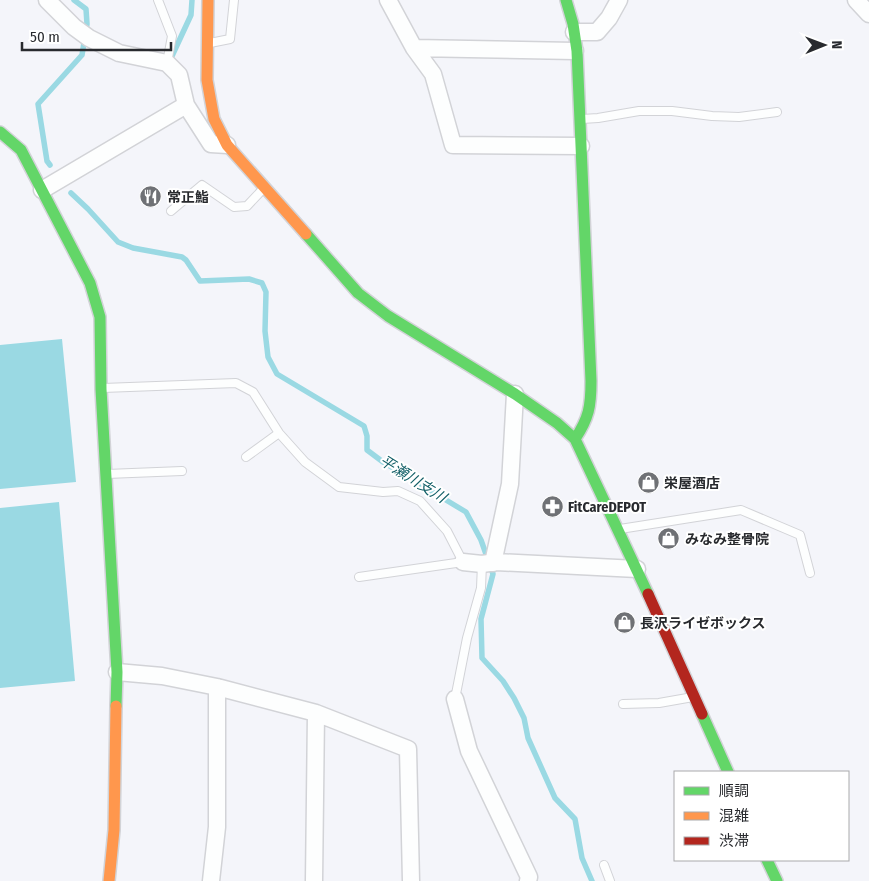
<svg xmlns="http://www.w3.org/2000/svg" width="869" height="881" viewBox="0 0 869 881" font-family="'Fira Sans Condensed','Noto Sans JP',sans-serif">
<rect width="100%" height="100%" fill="#f4f5fa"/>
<path fill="#9ad9e3" d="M 62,339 L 76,482 L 0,489 L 0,345 Z
M 59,502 L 75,681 L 0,688 L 0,508 Z"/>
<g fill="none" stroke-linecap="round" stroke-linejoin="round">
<path stroke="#9ad9e3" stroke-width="5.5" d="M 172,56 L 191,15 L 192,0
M 50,165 L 47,161 L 38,104 L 82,55 L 87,24 L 86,9 L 74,0
M 71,193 L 88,209 L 118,242 L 133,248 L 182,257 L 186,260 L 200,281 L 249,279 L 262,283 L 266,292 L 265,331 L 268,357 L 277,374 L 364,426 L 367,436 L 367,450 L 383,462 L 466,512 L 481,540 L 493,574 L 481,619 L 482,658 L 503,681 L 514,698 L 524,718 L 528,738 L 555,798 L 575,819 L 582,858 L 592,881"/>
<defs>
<path id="lane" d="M 158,0 L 172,36 L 167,63
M 210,43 L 230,39 L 234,0
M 582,119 L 598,118 L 639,111 L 672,111 L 712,116 L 739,117 L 777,112
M 171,211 L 202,185 L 234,207 L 247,206 L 263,189
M 103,388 L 236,383 L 253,392 L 279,433 L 305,462 L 339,487 L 383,492 L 398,491 L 420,501 L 447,531 L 463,562 L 359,577
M 246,457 L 279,433
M 107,474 L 182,471
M 620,529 L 741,510 L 800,535 L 810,573
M 455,699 L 467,638 L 481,588 L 482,564
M 623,704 L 659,703 L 693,697
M 604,865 L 610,881"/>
<path id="street" d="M 47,0 L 74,27 L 89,38 L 119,53 L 167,63 L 179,75 L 186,105 L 211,144 L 227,145
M 388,0 L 414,48 L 433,74 L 453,145 L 581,146
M 856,0 L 869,14
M 574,32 L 597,32 L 609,18 L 619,0
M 414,48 L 575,51
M 42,190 L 186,105
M 463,562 L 482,564 L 496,562 L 637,569
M 493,563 L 510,484 L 515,394
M 117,672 L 162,676 L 217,687 L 316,713 L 408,749 L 411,881
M 455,699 L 469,751 L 529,877 L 528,881
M 211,881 L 217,827 L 217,687
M 314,881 L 316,713"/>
<path id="fast" d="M 566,0 L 573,24 L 577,51 L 591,381 C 591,406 589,418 575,439
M 0,132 L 21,150 L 90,283 L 100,317 L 101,389 L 117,672 L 116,706
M 306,234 L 358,293 L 388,316 L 515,394 L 557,423 L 575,439 L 648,594
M 702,714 L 728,772
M 767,860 L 777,881"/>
<path id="slow" d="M 208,0 L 207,80 L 214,119 L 227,145 L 306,234
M 109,881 L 114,830 L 116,706"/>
<path id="jam" d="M 648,594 L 702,714"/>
</defs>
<use href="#lane" stroke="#d2d3d7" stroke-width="10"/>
<use href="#street" stroke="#d2d3d7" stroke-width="19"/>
<use href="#fast" stroke="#d2d3d7" stroke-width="14"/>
<use href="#slow" stroke="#d2d3d7" stroke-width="14"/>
<use href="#jam" stroke="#d2d3d7" stroke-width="14"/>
<use href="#lane" stroke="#fdfefe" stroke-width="8"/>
<use href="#street" stroke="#fdfefe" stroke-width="16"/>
<use href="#fast" stroke="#63d668" stroke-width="11"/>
<use href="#slow" stroke="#ff974d" stroke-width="11"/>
<use href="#jam" stroke="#b3261e" stroke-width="11"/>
</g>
<defs>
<symbol id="restaurant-disc" viewBox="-11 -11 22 22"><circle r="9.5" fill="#6f7175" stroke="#fff"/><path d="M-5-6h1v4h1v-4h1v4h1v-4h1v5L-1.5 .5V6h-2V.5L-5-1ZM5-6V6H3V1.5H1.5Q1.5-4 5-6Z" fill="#fff"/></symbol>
<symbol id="shop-disc" viewBox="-11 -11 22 22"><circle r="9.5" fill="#6f7175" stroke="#fff"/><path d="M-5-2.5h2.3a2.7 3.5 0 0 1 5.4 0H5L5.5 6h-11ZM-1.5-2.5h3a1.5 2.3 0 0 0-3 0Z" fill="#fff"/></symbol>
<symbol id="pharmacy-disc" viewBox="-11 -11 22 22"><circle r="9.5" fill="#6f7175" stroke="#fff"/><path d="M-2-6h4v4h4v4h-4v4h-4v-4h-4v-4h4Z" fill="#fff"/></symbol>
</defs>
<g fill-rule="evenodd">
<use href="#restaurant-disc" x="138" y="184" width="25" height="25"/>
<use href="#shop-disc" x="636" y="470" width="25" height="25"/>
<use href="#pharmacy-disc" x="540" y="494" width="25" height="25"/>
<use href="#shop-disc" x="656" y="526" width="25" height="25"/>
<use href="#shop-disc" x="612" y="610" width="25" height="25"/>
</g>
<g text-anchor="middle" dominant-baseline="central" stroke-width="4" stroke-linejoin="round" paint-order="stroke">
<g font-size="14" font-weight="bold" fill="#282a2e" stroke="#fff" text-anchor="start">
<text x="167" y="197">常正鮨</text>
<text x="664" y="483">栄屋酒店</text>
<text x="568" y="507">FitCareDEPOT</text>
<text x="685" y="539">みなみ整骨院</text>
<text x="640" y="623">長沢ライゼボックス</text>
</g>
<g font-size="15" font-style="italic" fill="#125f67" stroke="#fff">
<text transform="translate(413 479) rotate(32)">平瀬川支川</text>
</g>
</g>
<rect x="674" y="771" width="175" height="90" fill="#ffffff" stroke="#a9aaab"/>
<rect x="684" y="787" width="25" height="8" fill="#63d668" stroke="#a9aaab"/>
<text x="719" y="796" font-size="15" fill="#282a2e">順調</text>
<rect x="684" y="812" width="25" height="8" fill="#ff974d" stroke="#a9aaab"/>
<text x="719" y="821" font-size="15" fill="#282a2e">混雑</text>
<rect x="684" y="837" width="25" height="8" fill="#b3261e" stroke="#a9aaab"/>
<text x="719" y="846" font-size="15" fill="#282a2e">渋滞</text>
<g transform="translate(824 45) rotate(89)" stroke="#ffffff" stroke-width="4" paint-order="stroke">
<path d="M0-4L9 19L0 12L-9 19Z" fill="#282a2e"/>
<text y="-8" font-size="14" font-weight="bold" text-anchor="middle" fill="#282a2e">N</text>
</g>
<path d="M22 42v8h149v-8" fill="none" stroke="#282a2e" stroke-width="2.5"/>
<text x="30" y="42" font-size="15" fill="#282a2e" stroke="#ffffff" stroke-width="4" paint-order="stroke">50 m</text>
</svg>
